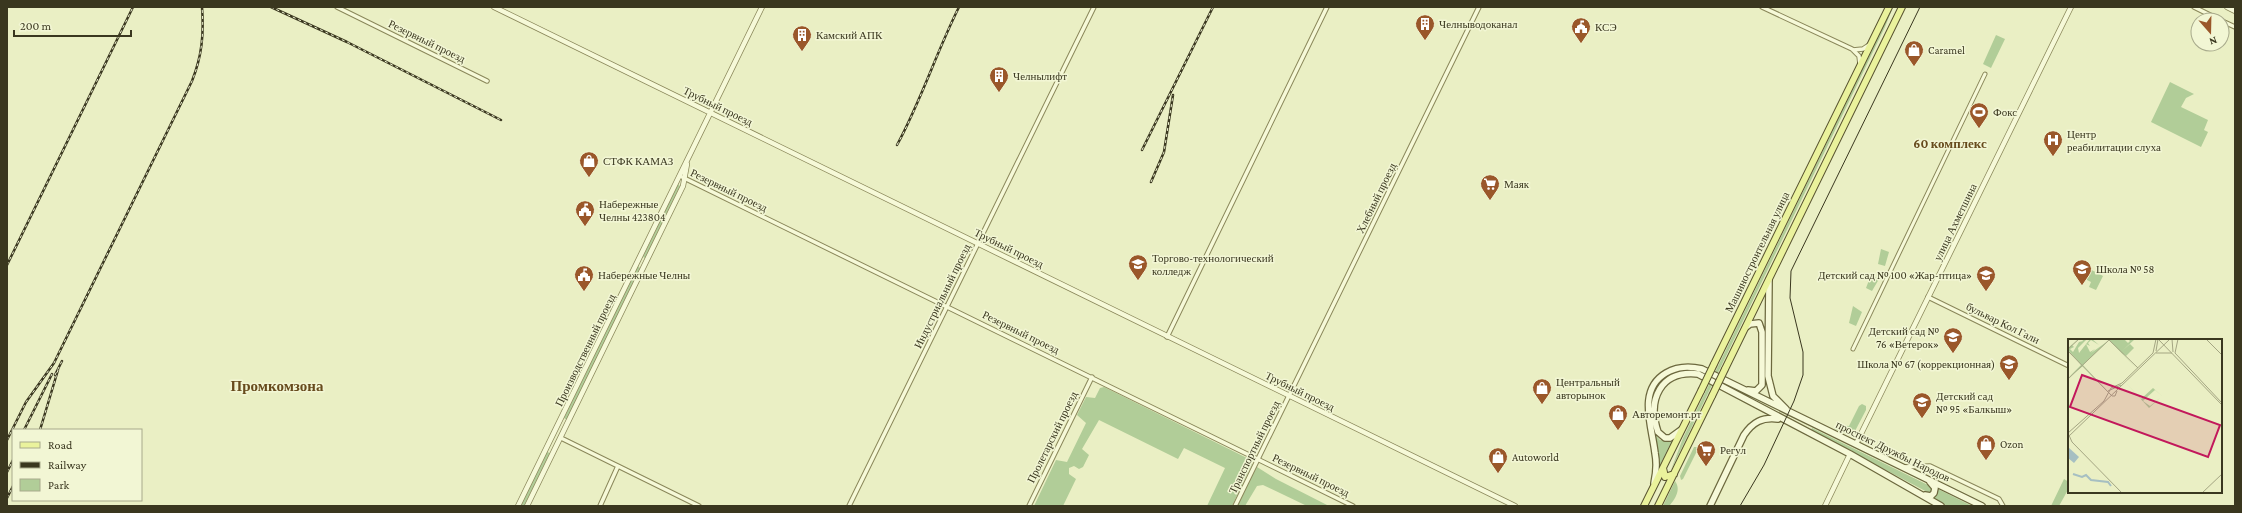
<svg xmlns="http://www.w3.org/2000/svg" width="2242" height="513" viewBox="0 0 2242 513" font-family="'Crimson Pro',serif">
<rect width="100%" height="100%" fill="#eaefc4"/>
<path fill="#b1cd98" d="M 1893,7 L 1885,27 L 1671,470 L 1683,438 Z
M 1996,35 L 2005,39 L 1991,68 L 1983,64 Z
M 2170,82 L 2194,94 L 2186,98 L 2181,107 L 2208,120 L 2204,130 L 2208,132 L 2201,147 L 2151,122 Z
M 678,184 L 680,186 L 645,258 L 643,257 Z
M 1881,249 L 1889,252 L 1885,266 L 1878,264 Z
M 638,266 L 640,268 L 567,420 L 564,418 Z
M 2084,266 L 2103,276 L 2096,290 L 2089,287 L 2091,282 L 2079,276 Z
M 1871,275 L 1879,279 L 1872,291 L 1866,288 Z
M 1853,306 L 1862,312 L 1856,326 L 1849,323 Z
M 1104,387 L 1251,460 L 1252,464 L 1232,506 L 1207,506 L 1225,468 L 1184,448 L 1178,459 L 1099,420 L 1082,449 L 1089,455 L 1083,467 L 1079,469 L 1074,466 L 1069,468 L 1069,474 L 1076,479 L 1063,506 L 1034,506 L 1056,460 L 1067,462 L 1086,423 L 1077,415 L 1086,397 L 1095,398 L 1100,388 Z
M 1862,404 L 1866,406 L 1866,410 L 1854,433 L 1850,435 L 1834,429 L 1838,425 L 1849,426 L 1859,406 Z
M 1812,428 L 1928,485 L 1932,490 L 1931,493 L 1929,493 L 1811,430 Z
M 1654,433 L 1660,440 L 1672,441 L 1660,465 Z
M 1694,447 L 1697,447 L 1698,449 L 1683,479 L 1681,480 L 1680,476 Z
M 547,452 L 550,453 L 524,506 L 520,506 Z
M 1257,467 L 1276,479 L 1329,506 L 1307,506 L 1263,485 L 1257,486 L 1245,506 L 1236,506 Z
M 2064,479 L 2069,482 L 2069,488 L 2059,506 L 2051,506 Z
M 1675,481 C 1681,489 1676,498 1670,505 L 1663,506 Z
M 1938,489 L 1972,506 L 1947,506 L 1934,498 L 1938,494 Z"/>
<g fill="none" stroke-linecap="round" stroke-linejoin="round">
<defs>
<path id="pedestrian" d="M 1853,349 L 1985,74"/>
<path id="minor" d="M 337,7 L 487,81
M 1762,7 L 1852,49 L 1859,56 L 1860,64
M 2194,7 L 2220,20
M 2222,21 L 2235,27
M 1853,50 L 1863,49 L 1869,45
M 682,177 L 1353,506
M 1928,297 L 2069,366
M 1167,337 L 1327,7
M 561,438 L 699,506
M 1903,467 L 1930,466 L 1999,499 L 2003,506
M 600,506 L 618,466
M 849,506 L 1094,7
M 1029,506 L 1092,377
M 1235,506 L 1479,7"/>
<path id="tertiary" d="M 494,7 L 1515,506
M 2227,7 L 2235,11
M 1856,444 L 2071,7
M 518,506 L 762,7
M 527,506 L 683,186 L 687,164
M 1825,506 L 1850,454"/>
<path id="secondary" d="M 1769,280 L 1768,376 L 1773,396 L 1786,409
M 1746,327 L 1750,324 L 1759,323 L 1762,332 L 1762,385 L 1756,391 L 1748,390
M 1681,430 L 1670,438 L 1665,438 L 1658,432 C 1647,400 1660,370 1698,374 L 1850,454 L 1941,506
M 1654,483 C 1656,474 1657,463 1655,453 C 1652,426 1637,390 1666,373 C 1678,366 1689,366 1702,369 L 1982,506
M 1925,495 L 1931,496 L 1934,493 L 1935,488 L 1930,482
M 1710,506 L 1744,435 C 1753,422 1762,417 1778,419"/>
<path id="primary" d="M 1714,364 L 1889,7
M 1725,369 L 1902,7
M 1663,468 L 1665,477 L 1674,474
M 1644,506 L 1701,391
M 1658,506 L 1712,396"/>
</defs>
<use href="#pedestrian" stroke="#8a875a" stroke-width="5"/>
<use href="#minor" stroke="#8a875a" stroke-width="5.5"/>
<use href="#tertiary" stroke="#8a875a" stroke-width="6"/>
<use href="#secondary" stroke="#6c683e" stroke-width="8"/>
<use href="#primary" stroke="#58532f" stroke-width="8"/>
<use href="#pedestrian" stroke="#f6f9d8" stroke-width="3"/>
<use href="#minor" stroke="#f6f9d8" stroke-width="3.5"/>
<use href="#tertiary" stroke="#f6f9d8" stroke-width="4.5"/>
<use href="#secondary" stroke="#f6f9d8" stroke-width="5.5"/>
<use href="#primary" stroke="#eaf29c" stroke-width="6"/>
<path stroke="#3a371f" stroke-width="1" d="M 1740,506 L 1764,465 L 1794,401 L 1803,375 L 1803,352 L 1790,298 L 1791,271 L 1920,7"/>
<defs>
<path id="rail" d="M 271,7 L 347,42 L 501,120
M 897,145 C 921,101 936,53 959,7
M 1142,150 L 1213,7
M 1151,182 L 1164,152 L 1173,95
M 7,265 L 133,7
M 55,375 L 62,361
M 24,430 L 52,374
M 40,430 L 58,370
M 7,440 L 26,402 L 54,363 L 192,81 C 202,56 204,34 202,7
M 7,472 L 13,460
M 7,498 L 13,486"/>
</defs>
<use href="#rail" stroke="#3a371f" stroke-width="2.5"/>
<use href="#rail" stroke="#f2f6d4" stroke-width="1" stroke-dasharray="3" stroke-linecap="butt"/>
<defs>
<path id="primary-bridge" d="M 1701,391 L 1714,364
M 1712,396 L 1725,369"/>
</defs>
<use href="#primary-bridge" stroke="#58532f" stroke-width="8" stroke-linecap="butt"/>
<use href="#primary-bridge" stroke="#eaf29c" stroke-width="6"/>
</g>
<defs>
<symbol id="building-pin" viewBox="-11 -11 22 30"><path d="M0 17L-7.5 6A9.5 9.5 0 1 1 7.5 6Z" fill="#9a572a" stroke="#f2f6d4"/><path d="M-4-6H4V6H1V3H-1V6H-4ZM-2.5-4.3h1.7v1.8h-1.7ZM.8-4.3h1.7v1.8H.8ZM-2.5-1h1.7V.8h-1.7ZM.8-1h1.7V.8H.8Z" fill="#fff"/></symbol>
<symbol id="civic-pin" viewBox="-11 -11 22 30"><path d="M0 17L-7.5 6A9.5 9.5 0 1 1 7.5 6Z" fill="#9a572a" stroke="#f2f6d4"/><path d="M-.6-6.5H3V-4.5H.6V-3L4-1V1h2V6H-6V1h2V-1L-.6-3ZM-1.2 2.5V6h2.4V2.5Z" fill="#fff"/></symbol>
<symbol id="shop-pin" viewBox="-11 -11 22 30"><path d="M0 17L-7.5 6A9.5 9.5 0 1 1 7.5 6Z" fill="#9a572a" stroke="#f2f6d4"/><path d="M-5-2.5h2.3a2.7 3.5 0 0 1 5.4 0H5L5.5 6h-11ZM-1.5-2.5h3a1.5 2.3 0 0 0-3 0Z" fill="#fff"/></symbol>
<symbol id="stadium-pin" viewBox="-11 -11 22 30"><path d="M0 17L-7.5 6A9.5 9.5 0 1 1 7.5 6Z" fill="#9a572a" stroke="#f2f6d4"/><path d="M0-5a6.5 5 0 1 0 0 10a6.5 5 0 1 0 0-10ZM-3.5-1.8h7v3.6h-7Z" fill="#fff"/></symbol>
<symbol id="hospital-pin" viewBox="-11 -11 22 30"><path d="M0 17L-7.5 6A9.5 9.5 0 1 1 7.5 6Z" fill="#9a572a" stroke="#f2f6d4"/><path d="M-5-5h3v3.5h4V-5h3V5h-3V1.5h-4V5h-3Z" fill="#fff"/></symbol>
<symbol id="supermarket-pin" viewBox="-11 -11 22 30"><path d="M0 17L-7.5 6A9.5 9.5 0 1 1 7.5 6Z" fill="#9a572a" stroke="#f2f6d4"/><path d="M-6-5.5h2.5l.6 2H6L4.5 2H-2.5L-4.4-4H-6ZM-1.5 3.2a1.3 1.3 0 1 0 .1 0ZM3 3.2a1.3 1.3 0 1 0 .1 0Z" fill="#fff"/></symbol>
<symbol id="university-pin" viewBox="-11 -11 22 30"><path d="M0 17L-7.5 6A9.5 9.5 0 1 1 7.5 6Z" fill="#9a572a" stroke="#f2f6d4"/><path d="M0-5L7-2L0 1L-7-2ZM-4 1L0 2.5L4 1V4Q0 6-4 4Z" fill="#fff"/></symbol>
<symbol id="school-pin" viewBox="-11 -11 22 30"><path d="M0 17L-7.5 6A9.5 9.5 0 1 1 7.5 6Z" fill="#9a572a" stroke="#f2f6d4"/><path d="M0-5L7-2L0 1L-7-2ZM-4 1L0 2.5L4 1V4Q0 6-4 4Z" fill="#fff"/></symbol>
</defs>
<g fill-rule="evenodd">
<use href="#building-pin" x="1414" y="13" width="22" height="30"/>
<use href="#civic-pin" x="1570" y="16" width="22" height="30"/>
<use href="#building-pin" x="791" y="24" width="22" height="30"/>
<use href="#shop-pin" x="1903" y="39" width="22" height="30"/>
<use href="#building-pin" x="988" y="65" width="22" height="30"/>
<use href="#stadium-pin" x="1968" y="101" width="22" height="30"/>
<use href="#hospital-pin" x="2042" y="129" width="22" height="30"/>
<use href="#shop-pin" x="578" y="150" width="22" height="30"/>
<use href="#supermarket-pin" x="1479" y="173" width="22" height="30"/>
<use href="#civic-pin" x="574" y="199" width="22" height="30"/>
<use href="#university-pin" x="1127" y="253" width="22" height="30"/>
<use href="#school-pin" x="2071" y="258" width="22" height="30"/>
<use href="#civic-pin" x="573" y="264" width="22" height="30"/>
<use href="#school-pin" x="1975" y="264" width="22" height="30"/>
<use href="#school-pin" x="1942" y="326" width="22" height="30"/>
<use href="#school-pin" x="1998" y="353" width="22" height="30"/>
<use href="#shop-pin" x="1531" y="377" width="22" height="30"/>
<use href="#school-pin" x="1911" y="391" width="22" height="30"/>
<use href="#shop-pin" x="1607" y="403" width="22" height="30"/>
<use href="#shop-pin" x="1975" y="433" width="22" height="30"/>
<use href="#supermarket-pin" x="1695" y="439" width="22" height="30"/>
<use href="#shop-pin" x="1487" y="446" width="22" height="30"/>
</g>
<g text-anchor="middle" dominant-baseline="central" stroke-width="3" stroke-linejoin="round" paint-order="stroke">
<g font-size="11" fill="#3a371f" stroke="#f2f6d4" text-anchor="start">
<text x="1439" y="24">Челныводоканал</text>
<text x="1595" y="27">КСЭ</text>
<text x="816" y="35">Камский АПК</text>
<text x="1928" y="50">Caramel</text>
<text x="1013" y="76">Челнылифт</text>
<text x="1993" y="112">Фокс</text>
<text x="2067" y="134">Центр<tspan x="2067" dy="13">реабилитации слуха</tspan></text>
<text x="603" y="161">СТФК КАМАЗ</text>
<text x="1504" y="184">Маяк</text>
<text x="599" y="204">Набережные<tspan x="599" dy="13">Челны 423804</tspan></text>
<text x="1152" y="258">Торгово-технологический<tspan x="1152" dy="13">колледж</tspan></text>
<text x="2096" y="269">Школа № 58</text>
<text x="598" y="275">Набережные Челны</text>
<text x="1972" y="275" text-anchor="end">Детский сад № 100 «Жар-птица»</text>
<text x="1939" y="331" text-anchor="end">Детский сад №<tspan x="1939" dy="13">76 «Ветерок»</tspan></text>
<text x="1995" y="364" text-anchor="end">Школа № 67 (коррекционная)</text>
<text x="1556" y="382">Центральный<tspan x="1556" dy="13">авторынок</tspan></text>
<text x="1936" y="396">Детский сад<tspan x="1936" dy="13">№ 95 «Балкыш»</tspan></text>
<text x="1632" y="414">Авторемонт.рт</text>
<text x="2000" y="444">Ozon</text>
<text x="1720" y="450">Регул</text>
<text x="1512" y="457">Autoworld</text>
</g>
<g font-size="11" fill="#3a371f" stroke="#f2f6d4">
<text transform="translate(427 41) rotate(26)">Резервный проезд</text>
<text transform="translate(718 106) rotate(26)">Трубный проезд</text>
<text transform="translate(729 190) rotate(26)">Резервный проезд</text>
<text transform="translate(1376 198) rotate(-64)">Хлебный проезд</text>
<text transform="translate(1955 222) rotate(-64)">улица Ахметшина</text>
<text transform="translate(1009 248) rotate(26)">Трубный проезд</text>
<text transform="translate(1757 252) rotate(-64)">Машиностроительная улица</text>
<text transform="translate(942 296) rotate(-64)">Индустриальный проезд</text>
<text transform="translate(2003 323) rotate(26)">бульвар Кол Гали</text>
<text transform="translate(1021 332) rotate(26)">Резервный проезд</text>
<text transform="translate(585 350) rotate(-64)">Производственный проезд</text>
<text transform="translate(1300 391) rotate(26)">Трубный проезд</text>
<text transform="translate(1052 437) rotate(-64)">Пролетарский проезд</text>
<text transform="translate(1254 447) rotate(-64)">Транспортный проезд</text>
<text transform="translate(1893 451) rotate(26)">проспект Дружбы Народов</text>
<text transform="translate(1311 475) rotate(26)">Резервный проезд</text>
</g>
<g font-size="13" font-weight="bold" fill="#674b1d" stroke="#f2f6d4">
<text x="1950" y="143">60 комплекс</text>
</g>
<g font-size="15" font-weight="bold" fill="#674b1d" stroke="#f2f6d4">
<text x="277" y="386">Промкомзона</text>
</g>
</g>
<g transform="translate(2068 339)">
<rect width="154" height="154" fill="#eaefc4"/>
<path d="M 10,0 L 4,6 L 6,8 L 2,10 L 5,13 L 11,3 L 15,2 L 14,0 L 18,1 L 10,9 L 11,14 L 22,0 L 24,0 L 31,6 L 23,1 L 20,4 L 22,7 L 18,5 L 22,13 L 27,10 L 23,14 L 40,2 L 15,26 L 41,54 L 37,50 L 34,51 L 37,50 L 15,27 L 0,39 L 13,26 L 0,11 L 0,9 ZM 43,0 L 59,0 L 57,1 L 60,4 L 62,2 L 60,0 L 67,0 L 55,11 L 62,5 L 66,9 L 58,17 L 54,14 L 69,30 L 41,1 ZM 58,44 L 73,60 L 85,49 L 94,57 L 87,51 L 78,59 L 75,62 L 82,67 L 92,59 L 81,69 Z" fill="#b1cd98"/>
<path d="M 0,108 L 11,118 L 6,124 L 0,119 Z" fill="#a6bfc2"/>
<path fill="none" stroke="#a6bfc2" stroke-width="2" d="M 5,135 L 14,138 L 18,136 L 23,141 L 40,143 L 43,147"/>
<path fill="none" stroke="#a4a582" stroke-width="1" d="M 40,0 L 70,29M 90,0 L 154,66M 104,0 L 105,13M 110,0 L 107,14 L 154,64M 138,0 L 154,16M 0,10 L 11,0M 0,12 L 44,57 L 47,57 L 49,52M 88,12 L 90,0M 88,14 L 104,14M 0,40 L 42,0M 40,52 L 53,46M 0,94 L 4,103 L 54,154M 0,94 L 36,62 L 43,49 L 54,44 L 85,14 L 88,0M 0,98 L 102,0M 134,154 L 154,135"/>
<path fill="#c2185b" fill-opacity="0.15" stroke="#c2185b" stroke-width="2" d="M 14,36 L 152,86 L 140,118 L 2,68 Z"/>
<rect width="154" height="154" fill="none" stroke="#3a371f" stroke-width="2"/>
</g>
<rect width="2242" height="513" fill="none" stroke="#3a371f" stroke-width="16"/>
<rect x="12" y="429" width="130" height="72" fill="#f2f6d4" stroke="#a8aa8c"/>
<rect x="20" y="442" width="20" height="6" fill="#eaf29c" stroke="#a8aa8c"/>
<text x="48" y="449" font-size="12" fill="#3a371f">Road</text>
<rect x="20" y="462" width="20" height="6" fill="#3a371f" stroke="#a8aa8c"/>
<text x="48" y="469" font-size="12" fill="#3a371f">Railway</text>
<rect x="20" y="479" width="20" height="12" fill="#b1cd98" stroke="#a8aa8c"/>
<text x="48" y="489" font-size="12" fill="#3a371f">Park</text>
<g transform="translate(2210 32) rotate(160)"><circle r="19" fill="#f2f6d4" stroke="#a8aa8c"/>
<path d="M0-3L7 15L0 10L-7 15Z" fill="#9a572a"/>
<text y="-6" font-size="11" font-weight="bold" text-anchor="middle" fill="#3a371f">N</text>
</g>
<path d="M14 30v6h117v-6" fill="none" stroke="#3a371f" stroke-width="2"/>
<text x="20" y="30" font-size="12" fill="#3a371f" stroke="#f2f6d4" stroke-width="3" paint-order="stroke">200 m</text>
</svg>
